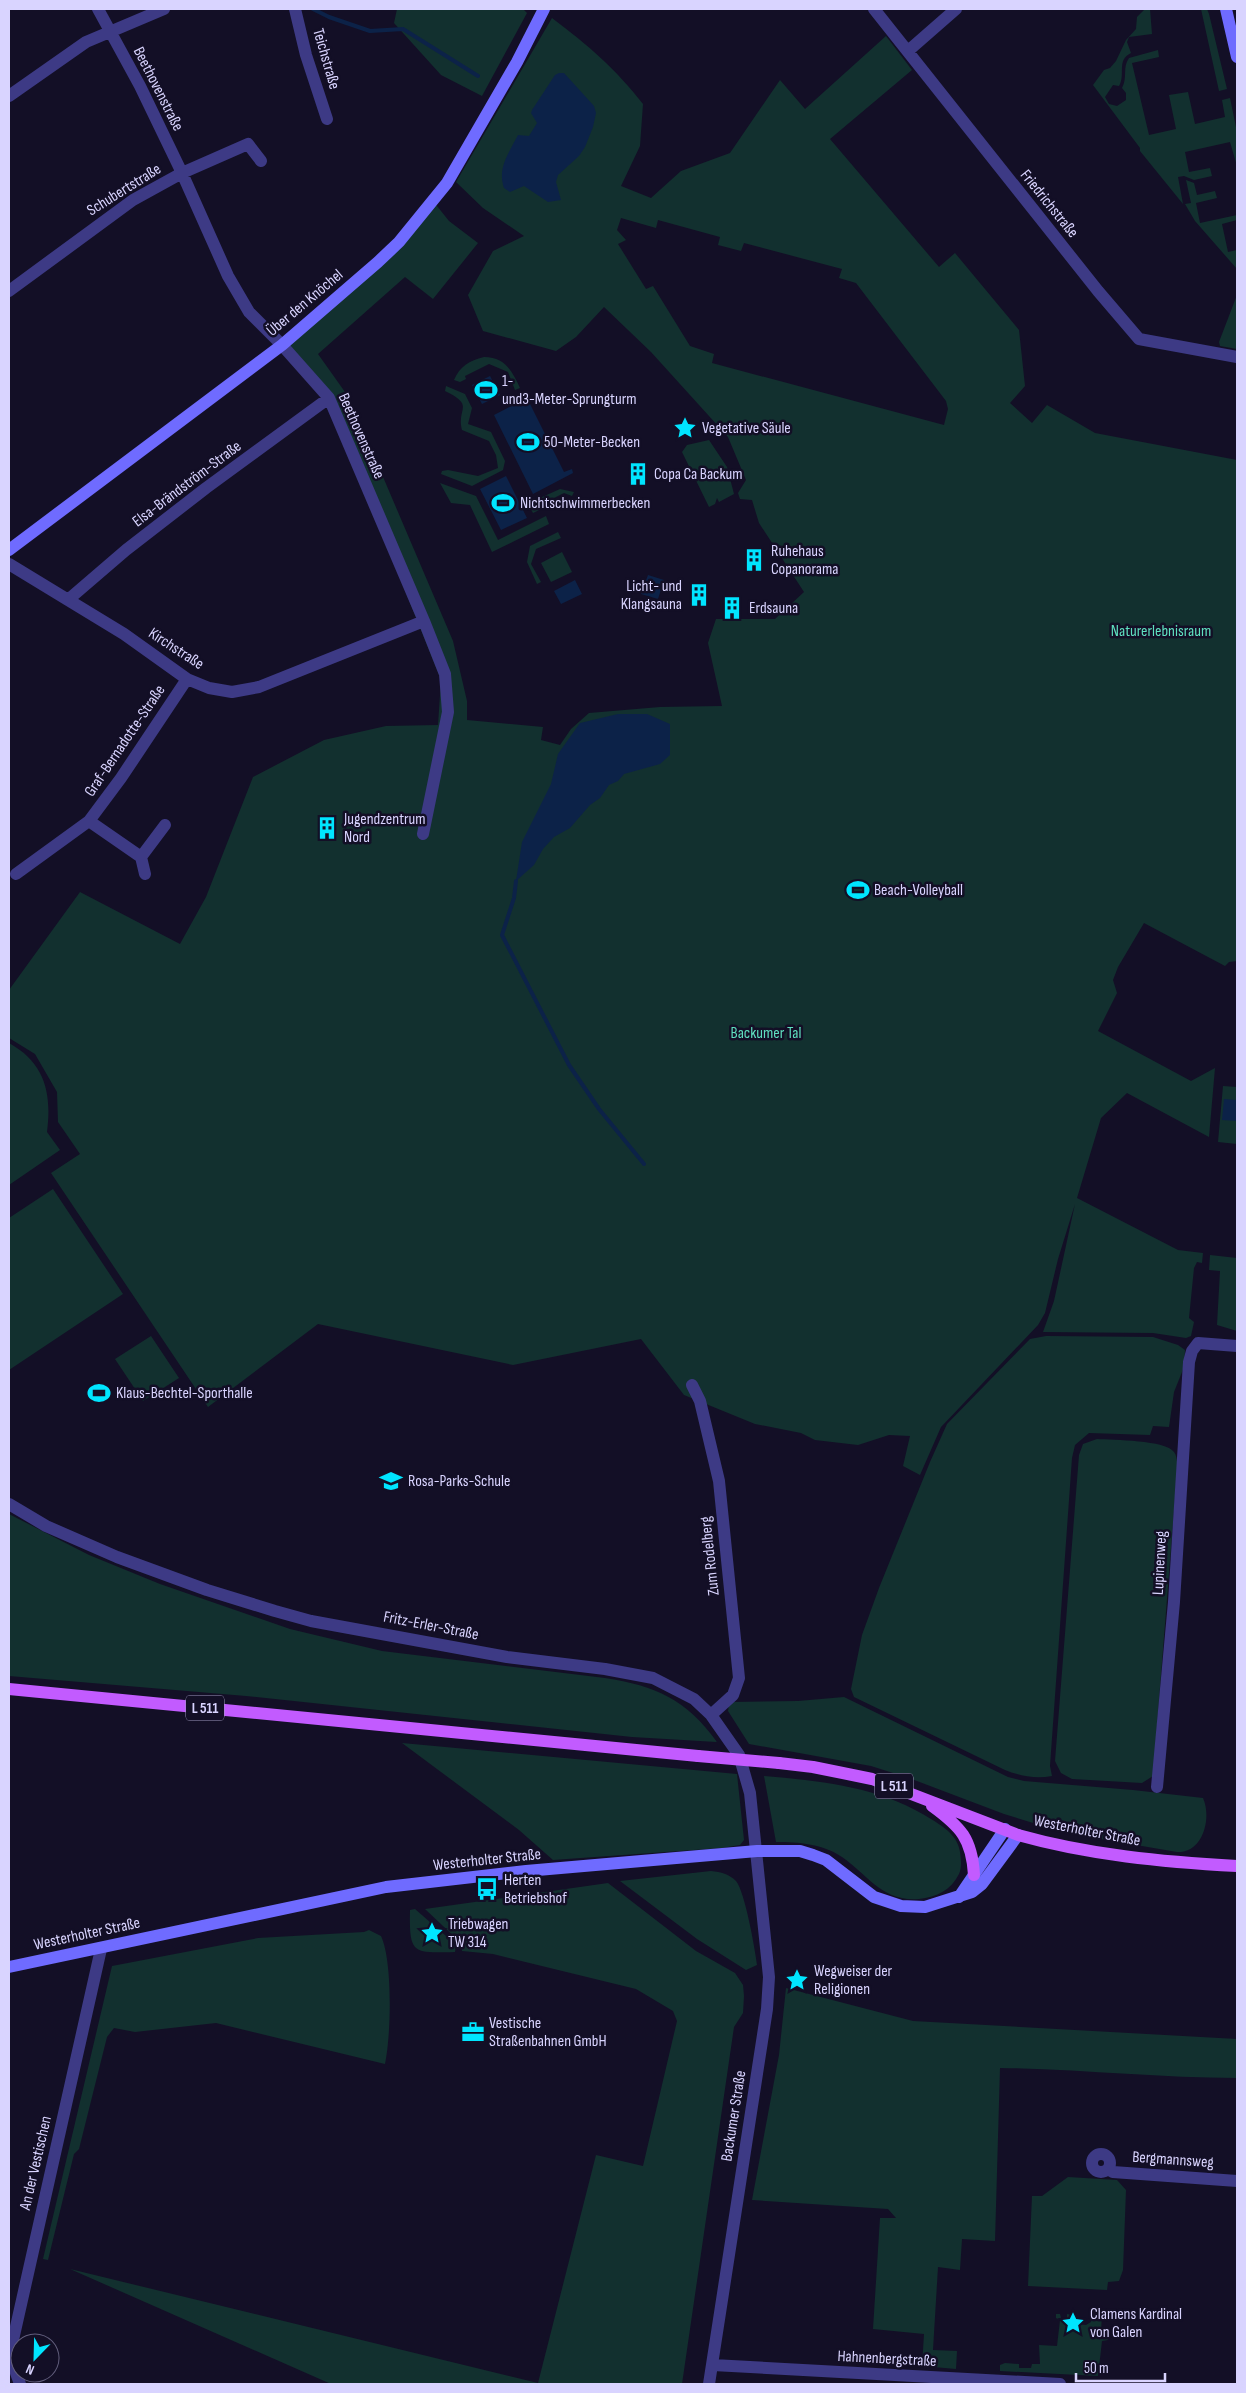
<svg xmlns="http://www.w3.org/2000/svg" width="1246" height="2393" viewBox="0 0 1246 2393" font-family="'Sofia Sans Condensed',sans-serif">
<rect width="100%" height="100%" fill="#130f26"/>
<path fill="#12302f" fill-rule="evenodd" d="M 397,9 L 523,9 L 527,13 L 482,96 L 441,75 L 394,23 Z
M 1145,9 L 1150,9 L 1152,34 L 1129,37 L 1127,42 L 1131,53 C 1116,60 1126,75 1119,86 L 1113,85 L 1105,97 L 1109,104 L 1117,106 L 1126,100 L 1126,93 L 1122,88 C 1128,77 1122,68 1129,58 L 1158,50 L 1159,57 L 1132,63 L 1149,135 L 1176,129 L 1169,95 L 1188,92 L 1195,124 L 1225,117 L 1222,100 L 1230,98 L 1237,132 L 1237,166 L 1230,142 L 1185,152 L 1189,172 L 1210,168 L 1212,176 L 1194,180 L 1184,176 L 1178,177 L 1183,204 L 1140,151 L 1140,148 L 1093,85 L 1104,70 L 1110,68 L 1116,61 L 1126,40 L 1136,29 L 1137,17 Z
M 1201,9 L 1207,9 L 1209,14 L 1227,89 L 1219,91 Z
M 552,18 C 589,46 614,67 643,104 L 640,146 L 621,186 L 651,198 L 681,171 L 730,153 L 780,80 L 805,109 L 886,36 L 912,70 L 830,139 L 939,267 L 955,253 L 1019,330 L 1025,386 L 1010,403 L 1032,423 L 1047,405 L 1095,433 L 1237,460 L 1237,961 L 1229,962 L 1225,966 L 1144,923 L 1118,967 L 1113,980 L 1117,993 L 1098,1031 L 1191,1081 L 1215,1068 L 1209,1137 L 1127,1093 L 1101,1118 L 1077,1198 L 1178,1250 L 1203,1253 L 1202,1263 L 1197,1262 L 1194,1268 L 1189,1318 L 1194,1322 L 1191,1336 L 1186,1338 L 1153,1333 L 1043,1332 L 1054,1301 L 1075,1204 L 1058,1259 L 1045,1313 L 1038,1325 L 941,1427 L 920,1475 L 903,1466 L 910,1436 L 889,1435 L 858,1445 L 815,1440 L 801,1433 L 755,1424 L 684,1395 L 641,1339 L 513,1365 L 318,1324 L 208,1407 L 51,1173 L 80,1154 L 58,1122 L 57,1092 L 35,1054 L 9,1038 L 9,990 L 80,892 L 180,944 L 206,897 L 253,777 L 324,740 L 386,726 L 438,725 L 441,680 L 335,416 L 282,345 L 378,262 L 433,201 L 449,221 L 478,243 L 433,299 L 405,277 L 318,354 L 345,392 L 366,437 L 453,641 L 467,701 L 467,720 L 543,727 L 541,740 L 560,745 L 571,729 L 589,713 L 660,707 L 722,706 L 708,643 L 716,619 L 775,619 L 804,592 L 759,523 L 752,500 L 740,499 L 738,493 L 746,480 L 728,437 L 651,352 L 604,307 L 576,337 L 556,351 L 483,331 L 468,295 L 493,251 L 524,236 L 483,208 L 456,182 ZM 621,218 L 656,228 L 658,220 L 720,237 L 718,245 L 741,251 L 744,243 L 842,269 L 839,278 L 856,283 L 946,401 L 948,409 L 944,425 L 712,363 L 714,354 L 690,346 L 653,286 L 646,289 L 618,244 L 626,240 L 617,230 Z
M 1186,180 L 1194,183 L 1197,195 L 1215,191 L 1217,198 L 1196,203 L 1200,223 L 1237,215 L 1237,220 L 1222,224 L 1228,252 L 1237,250 L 1237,269 L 1195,221 L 1185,204 L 1191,203 Z
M 1237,295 L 1237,349 L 1220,346 L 1219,342 Z
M 484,357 C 505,357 512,371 520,388 L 515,390 L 508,372 L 489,364 L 465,376 L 466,379 L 460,382 L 454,380 C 460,366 469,361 484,357 Z
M 446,386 L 465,394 L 472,408 L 468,424 L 491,432 L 505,461 L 503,470 L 472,486 L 441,474 L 442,471 L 448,470 L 478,476 L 498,468 L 496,455 L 489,441 L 462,430 C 456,408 476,406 445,391 Z
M 709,440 L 727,467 L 734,494 L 719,502 L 717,498 L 715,504 L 709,507 L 682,452 L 687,445 Z
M 440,483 L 476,496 L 498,540 L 546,516 L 549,524 L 492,552 L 470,505 L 451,503 Z
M 560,489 L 574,492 L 572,496 L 564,493 L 554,498 L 552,504 L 533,513 L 526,500 L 529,498 L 531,502 Z
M 558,532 L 561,538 L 536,549 L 531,564 L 541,582 L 537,584 L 527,562 L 530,546 Z
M 562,552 L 572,572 L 551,582 L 541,563 Z
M 9,1043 C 45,1063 52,1093 47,1132 L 60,1150 L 9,1185 Z
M 1223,1086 L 1237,1087 L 1237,1144 L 1218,1142 Z
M 53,1189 L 123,1294 L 9,1370 L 9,1218 Z
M 1210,1255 L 1237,1258 L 1237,1331 L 1217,1325 L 1220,1271 L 1209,1270 Z
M 151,1336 L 179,1378 L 143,1401 L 115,1359 Z
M 1046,1336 L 1153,1337 L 1178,1345 L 1185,1350 L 1184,1367 L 1174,1392 L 1169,1427 L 1153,1426 L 1150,1435 L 1089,1433 L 1075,1445 L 1072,1458 L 1050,1766 L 1052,1776 C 1035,1779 1020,1776 1005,1770 L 854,1697 L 851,1689 L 862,1635 L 879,1588 L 930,1462 L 947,1424 L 1030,1339 Z
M 1097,1439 C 1113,1440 1166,1440 1174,1452 C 1178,1457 1177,1466 1177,1472 L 1153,1776 L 1142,1783 L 1072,1779 L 1061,1773 L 1055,1761 L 1079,1455 L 1083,1444 Z
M 9,1514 L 89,1555 L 160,1584 L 290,1629 L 382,1651 L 605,1678 C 656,1686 686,1699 717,1742 L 632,1737 L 246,1696 L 9,1676 Z
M 844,1697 L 1008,1777 L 1024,1781 L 1133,1790 L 1203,1798 C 1212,1818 1203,1853 1177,1852 L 1066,1833 L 1004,1814 L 909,1778 L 871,1766 L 749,1744 L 728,1711 L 729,1705 L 732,1702 L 798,1701 Z
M 402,1743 L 737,1774 L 744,1840 L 740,1845 L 722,1848 L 553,1860 L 519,1830 Z
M 764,1776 C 822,1781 881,1787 931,1819 C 944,1827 958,1836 960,1852 C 961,1860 962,1867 959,1874 C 951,1890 937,1897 919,1899 C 882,1902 868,1875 842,1857 C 823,1844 799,1842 776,1842 Z
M 711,1871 C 721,1872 729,1874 736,1881 C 745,1892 755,1949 757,1965 L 746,1970 L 697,1939 L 620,1881 Z
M 608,1883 L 696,1951 L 735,1973 L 743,1985 L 744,1996 L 743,2013 L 734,2027 L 682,2384 L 331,2384 L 70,2269 L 538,2383 L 596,2155 L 643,2166 L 677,2021 L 673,2011 L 636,1989 L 493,1954 L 462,1951 L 461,1943 L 425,1909 Z
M 415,1909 L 454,1943 L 456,1946 L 455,1952 C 413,1953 409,1955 410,1910 Z
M 369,1930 L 381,1936 C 393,1962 391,2036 385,2064 L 216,2023 L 135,2032 L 114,2028 L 107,2037 L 79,2149 L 74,2154 L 48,2260 L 43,2259 L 112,1966 L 258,1938 L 364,1932 Z
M 786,1988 L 913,2021 L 1237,2039 L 1237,2078 C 1158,2078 1079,2069 1000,2068 L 995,2241 L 962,2239 L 960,2270 L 938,2267 L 933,2350 L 957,2351 L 956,2369 L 922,2366 L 924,2334 L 873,2329 L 880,2218 L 896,2218 L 888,2209 L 752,2200 L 779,2055 Z
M 1068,2177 L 1117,2180 L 1126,2190 L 1123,2270 L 1119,2281 L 1108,2282 L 1107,2290 L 1028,2286 L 1032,2196 L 1042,2196 Z
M 1092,2311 L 1102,2312 L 1101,2333 L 1108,2336 L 1108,2340 L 1102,2341 L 1098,2376 L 1000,2371 L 1000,2365 L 1005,2363 L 1019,2364 L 1019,2368 L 1031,2368 L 1032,2364 L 1040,2364 L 1039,2345 L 1057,2346 L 1060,2320 L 1056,2318 L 1056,2314 L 1060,2314 L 1061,2318 L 1067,2318 L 1067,2314 L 1072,2315 L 1071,2320 L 1075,2324 L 1086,2325 L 1091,2322 Z"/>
<path fill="#0c2248" d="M 559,73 L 564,73 L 594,106 L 596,113 L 593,127 L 585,147 L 579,156 L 558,175 L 556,182 L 561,200 L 548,202 L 524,186 L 510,192 L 504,188 C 497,168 509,153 518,135 L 529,136 L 537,123 L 531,113 L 532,110 L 555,75 Z
M 490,376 L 500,395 L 482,404 L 472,385 Z
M 527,398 L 564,472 L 572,469 L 573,473 L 533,494 L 494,415 Z
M 506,476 L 527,518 L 501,530 L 480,489 Z
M 648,575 L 664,580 L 658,599 L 641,594 Z
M 575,580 L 582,594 L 561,604 L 554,591 Z
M 618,714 L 647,714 L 670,724 L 670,755 L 660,764 L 624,774 L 618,781 L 609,785 L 600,798 L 590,805 L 570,828 L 554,837 L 543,849 L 534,865 L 516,881 L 522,842 L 551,784 L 558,754 L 580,723 Z
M 1224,1099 L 1237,1100 L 1237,1121 L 1222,1120 Z"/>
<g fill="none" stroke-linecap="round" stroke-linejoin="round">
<path stroke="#0c2248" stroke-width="4" d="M 313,9 L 329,17 L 370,31 L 403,29 L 478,76
M 516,881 L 514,898 L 502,935 L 569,1065 L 599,1109 L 644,1164"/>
<path stroke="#3d3a85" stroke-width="12" d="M 98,9 L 140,86 L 182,173 L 228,276 L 249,312 L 282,345 L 329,398 L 424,621 L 445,674 L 448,712 L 423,834
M 295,9 L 306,55 L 327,119
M 874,9 L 1098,291 L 1139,339 L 1237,357
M 908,51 L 956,9
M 9,96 L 86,42 L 164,9
M 9,291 L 133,200 L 182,173 L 248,144 L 261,161
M 9,564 L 124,634 L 187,679 L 209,688 L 232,692 L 259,687 L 424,621
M 69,599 L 126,550 L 206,488 L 329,398
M 89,821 L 141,857 L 145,874
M 141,857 L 165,825
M 16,874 L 89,821 L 121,778 L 187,679
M 692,1385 L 700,1401 L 719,1481 L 739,1678 L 733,1695 L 711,1715
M 9,1504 L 46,1526 L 117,1557 L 207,1590 L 275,1611 L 311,1621 L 507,1657 L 605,1669 L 653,1678 L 694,1699 L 711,1715 L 739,1755 L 750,1793 L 769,1977 L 767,2009 L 709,2384
M 1157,1787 L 1174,1602 L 1189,1362 L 1192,1351 L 1198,1343 L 1237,1346
M1092 2163a9 9 0 1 1 18 0a9 9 0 1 1-18 0Z
M 1108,2169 L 1113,2172 L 1237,2181
M 713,2365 L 1060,2384
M 20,2384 L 16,2373 L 13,2340 L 101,1949"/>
<path stroke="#6f6bff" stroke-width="12" d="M 1226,9 L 1237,57
M 9,550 L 282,345 L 378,262 L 399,242 L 447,183 L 517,62 L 544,9
M 959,1897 L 1005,1829
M 9,1967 L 386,1887 L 526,1871 L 757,1851 L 800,1851 L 813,1855 L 826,1860 L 874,1897 L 901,1906 L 925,1907 L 972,1892 L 982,1884 L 1018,1835"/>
<path stroke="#c25bff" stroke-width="12" d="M 9,1689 L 698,1756
M 779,1763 L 813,1767 L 872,1779 L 1018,1835 C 1089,1855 1163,1862 1237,1866
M 932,1806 C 961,1827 972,1839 974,1875"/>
<path stroke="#c25bff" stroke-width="12" d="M 698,1756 L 779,1763"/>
</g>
<defs>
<symbol id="stadium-bare" viewBox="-9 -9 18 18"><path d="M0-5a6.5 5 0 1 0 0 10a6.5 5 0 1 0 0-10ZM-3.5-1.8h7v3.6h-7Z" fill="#00e5ff" stroke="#130f26" stroke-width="2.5" paint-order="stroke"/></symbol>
<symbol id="sight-bare" viewBox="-9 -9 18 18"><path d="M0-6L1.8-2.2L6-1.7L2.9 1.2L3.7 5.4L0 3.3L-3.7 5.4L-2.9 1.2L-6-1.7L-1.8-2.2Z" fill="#00e5ff" stroke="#130f26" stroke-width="2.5" paint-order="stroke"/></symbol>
<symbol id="building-bare" viewBox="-9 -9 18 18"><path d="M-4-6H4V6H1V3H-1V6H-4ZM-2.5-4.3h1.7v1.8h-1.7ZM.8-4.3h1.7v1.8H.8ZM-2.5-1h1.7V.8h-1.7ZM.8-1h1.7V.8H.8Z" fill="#00e5ff" stroke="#130f26" stroke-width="2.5" paint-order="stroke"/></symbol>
<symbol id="school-bare" viewBox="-9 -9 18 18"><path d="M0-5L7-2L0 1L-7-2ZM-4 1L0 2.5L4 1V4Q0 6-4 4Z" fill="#00e5ff" stroke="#130f26" stroke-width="2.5" paint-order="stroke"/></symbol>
<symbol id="bus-bare" viewBox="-9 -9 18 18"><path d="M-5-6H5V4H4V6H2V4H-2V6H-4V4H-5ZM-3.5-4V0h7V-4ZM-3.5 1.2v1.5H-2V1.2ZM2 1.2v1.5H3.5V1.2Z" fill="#00e5ff" stroke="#130f26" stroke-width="2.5" paint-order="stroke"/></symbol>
<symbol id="office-bare" viewBox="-9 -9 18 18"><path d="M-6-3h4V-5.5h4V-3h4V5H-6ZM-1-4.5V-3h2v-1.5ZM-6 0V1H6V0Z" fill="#00e5ff" stroke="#130f26" stroke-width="2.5" paint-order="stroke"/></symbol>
</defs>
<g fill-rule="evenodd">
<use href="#stadium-bare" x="470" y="374" width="32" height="32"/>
<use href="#sight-bare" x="669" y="412" width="32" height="32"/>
<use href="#stadium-bare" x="512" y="426" width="32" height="32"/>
<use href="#building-bare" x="622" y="458" width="32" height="32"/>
<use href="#stadium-bare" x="487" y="487" width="32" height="32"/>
<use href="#building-bare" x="738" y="544" width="32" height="32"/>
<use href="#building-bare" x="683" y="579" width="32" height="32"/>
<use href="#building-bare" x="716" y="592" width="32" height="32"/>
<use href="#building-bare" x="311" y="812" width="32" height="32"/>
<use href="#stadium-bare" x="842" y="874" width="32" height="32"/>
<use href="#stadium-bare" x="83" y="1377" width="32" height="32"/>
<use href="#school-bare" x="375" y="1465" width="32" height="32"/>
<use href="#bus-bare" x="471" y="1873" width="32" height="32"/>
<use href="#sight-bare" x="416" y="1917" width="32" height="32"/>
<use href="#sight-bare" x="781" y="1964" width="32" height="32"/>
<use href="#office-bare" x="457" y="2016" width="32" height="32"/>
<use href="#sight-bare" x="1057" y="2307" width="32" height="32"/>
</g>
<g text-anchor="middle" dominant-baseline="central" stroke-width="5" stroke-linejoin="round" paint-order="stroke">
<g fill="#130f26" stroke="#9e99be" stroke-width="1">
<rect x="186" y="1695.5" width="38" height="25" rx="4"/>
<rect x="875" y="1773.5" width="38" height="25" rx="4"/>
</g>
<g font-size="15" font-weight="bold" fill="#d9d4ff">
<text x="205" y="1708">L 511</text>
<text x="894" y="1786">L 511</text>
</g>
<g font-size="16" fill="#d9d4ff" stroke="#130f26">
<text transform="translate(326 59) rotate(74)">Teichstraße</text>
<text transform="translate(158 89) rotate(63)">Beethovenstraße</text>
<text transform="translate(124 190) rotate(-32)">Schubertstraße</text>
<text transform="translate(1049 204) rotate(51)">Friedrichstraße</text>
<text transform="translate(305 303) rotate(-40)">Über den Knöchel</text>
<text transform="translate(361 436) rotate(66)">Beethovenstraße</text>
<text transform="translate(187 484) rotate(-37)">Elsa-Brändström-Straße</text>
<text transform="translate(176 649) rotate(33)">Kirchstraße</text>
<text transform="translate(125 741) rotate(-56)">Graf-Bernadotte-Straße</text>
<text transform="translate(710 1556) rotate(-96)">Zum Rodelberg</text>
<text transform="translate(1160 1563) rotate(-87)">Lupinenweg</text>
<text transform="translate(431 1626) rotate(11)">Fritz-Erler-Straße</text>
<text transform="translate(1087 1831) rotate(11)">Westerholter Straße</text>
<text transform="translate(487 1860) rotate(-6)">Westerholter Straße</text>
<text transform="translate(87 1934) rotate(-12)">Westerholter Straße</text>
<text transform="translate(734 2116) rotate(-81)">Backumer Straße</text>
<text transform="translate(1173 2160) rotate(4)">Bergmannsweg</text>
<text transform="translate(36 2163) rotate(-77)">An der Vestischen</text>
<text transform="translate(887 2359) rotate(3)">Hahnenbergstraße</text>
</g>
<g font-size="16" fill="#d9d4ff" stroke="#130f26" text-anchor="start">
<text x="502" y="381">1-<tspan x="502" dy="18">und3-Meter-Sprungturm</tspan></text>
<text x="702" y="428">Vegetative Säule</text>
<text x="544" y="442">50-Meter-Becken</text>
<text x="654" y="474">Copa Ca Backum</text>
<text x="520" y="503">Nichtschwimmerbecken</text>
<text x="771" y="551">Ruhehaus<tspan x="771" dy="18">Copanorama</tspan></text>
<text x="682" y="586" text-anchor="end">Licht- und<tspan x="682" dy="18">Klangsauna</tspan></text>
<text x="749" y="608">Erdsauna</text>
<text x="344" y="819">Jugendzentrum<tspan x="344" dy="18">Nord</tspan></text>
<text x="874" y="890">Beach-Volleyball</text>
<text x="116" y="1393">Klaus-Bechtel-Sporthalle</text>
<text x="408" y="1481">Rosa-Parks-Schule</text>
<text x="504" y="1880">Herten<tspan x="504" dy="18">Betriebshof</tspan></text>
<text x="448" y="1924">Triebwagen<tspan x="448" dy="18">TW 314</tspan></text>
<text x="814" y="1971">Wegweiser der<tspan x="814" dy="18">Religionen</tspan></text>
<text x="489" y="2023">Vestische<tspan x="489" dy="18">Straßenbahnen GmbH</tspan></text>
<text x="1090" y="2314">Clamens Kardinal<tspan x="1090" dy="18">von Galen</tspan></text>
</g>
<g font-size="16" fill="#5fe0c0" stroke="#130f26">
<text x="1161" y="631">Naturerlebnisraum</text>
<text x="766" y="1033">Backumer Tal</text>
</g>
</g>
<rect width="1246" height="2393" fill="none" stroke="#d9d4ff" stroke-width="20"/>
<g transform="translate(35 2358) rotate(203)"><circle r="24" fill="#130f26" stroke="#625e7d"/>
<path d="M0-4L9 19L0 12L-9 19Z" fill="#00e5ff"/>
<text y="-8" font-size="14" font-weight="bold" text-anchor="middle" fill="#d9d4ff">N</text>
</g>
<path d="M1076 2373v8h89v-8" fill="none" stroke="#d9d4ff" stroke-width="2.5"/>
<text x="1084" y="2373" font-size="15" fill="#d9d4ff" stroke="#130f26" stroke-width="4" paint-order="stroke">50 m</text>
</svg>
